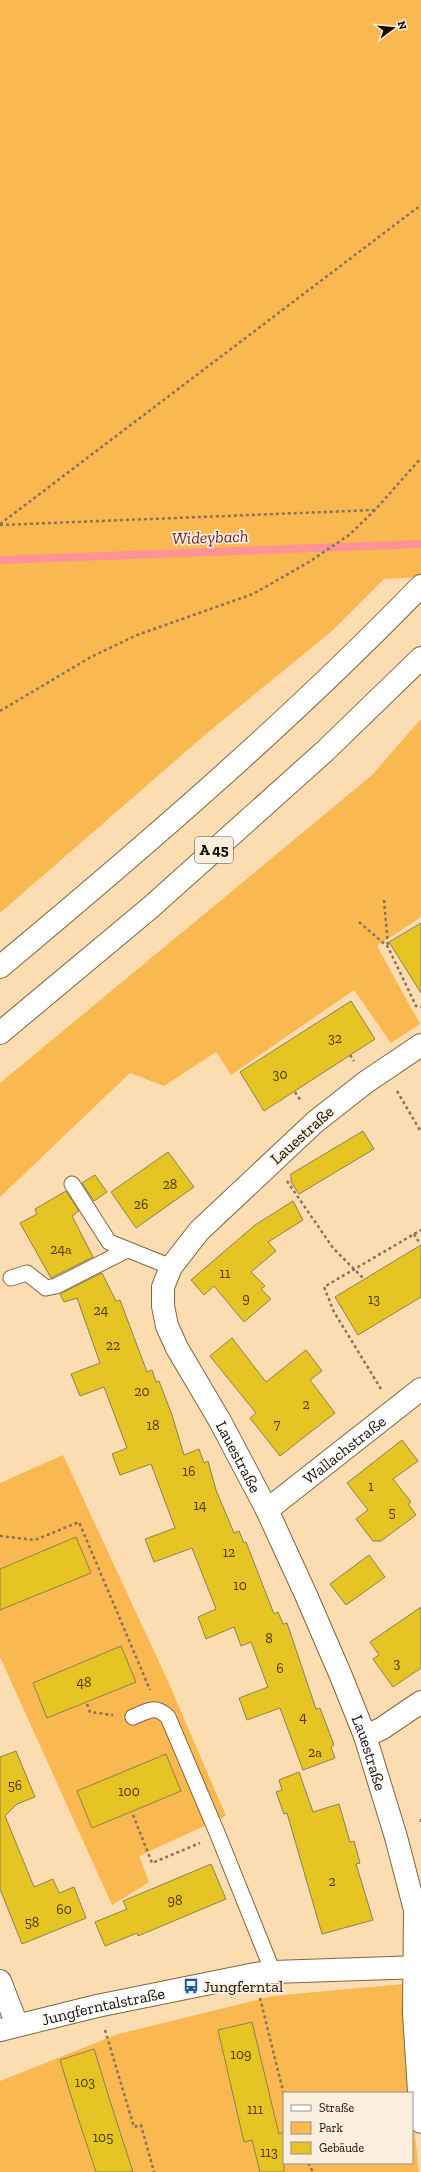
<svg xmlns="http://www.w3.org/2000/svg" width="421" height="2172" viewBox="0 0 421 2172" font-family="'Zilla Slab',serif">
<rect width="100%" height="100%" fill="#fcddb2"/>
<path fill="#fab950" d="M 0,0 L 421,0 L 421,577 L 384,579 L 332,631 L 206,734 L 0,913 Z
M 421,719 L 421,917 L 377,946 L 420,1024 L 391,1043 L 354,990 L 231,1075 L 216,1052 L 164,1086 L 130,1073 L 0,1197 L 0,1083 L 371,776 Z
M 63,1455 L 167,1679 L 226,1816 L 139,1856 L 149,1882 L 112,1905 L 0,1657 L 0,1483 Z
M 403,1984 L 410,2093 L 284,2093 L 284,2163 L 412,2163 L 412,2109 L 419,2172 L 0,2172 L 0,2081 L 118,2034 L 273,1996 Z"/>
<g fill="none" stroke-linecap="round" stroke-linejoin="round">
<path stroke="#fd9299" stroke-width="8" d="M 0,560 L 421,544"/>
</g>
<path fill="#e5c423" stroke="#8c8152" d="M 421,923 L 421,993 L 389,942 Z
M 351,1001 L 375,1039 L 264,1111 L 240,1072 Z
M 363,1131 L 374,1149 L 299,1194 L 291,1182 L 291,1174 Z
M 168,1152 L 194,1187 L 136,1228 L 111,1192 Z
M 95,1175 L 107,1192 L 94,1201 L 82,1183 Z
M 66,1191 L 79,1211 L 72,1216 L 93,1257 L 51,1278 L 20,1223 L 37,1214 L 35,1209 Z
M 293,1201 L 303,1220 L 268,1242 L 276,1251 L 251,1272 L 265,1286 L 261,1289 L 271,1299 L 244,1322 L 214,1286 L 204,1295 L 191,1280 L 255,1225 Z
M 421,1245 L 421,1297 L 358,1335 L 335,1297 Z
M 102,1273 L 116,1301 L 120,1300 L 147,1372 L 152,1370 L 156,1382 L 159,1381 L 172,1415 L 184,1455 L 199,1449 L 204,1463 L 208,1461 L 216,1490 L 234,1533 L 239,1531 L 244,1543 L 246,1542 L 274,1614 L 278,1612 L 283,1624 L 287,1623 L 316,1709 L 320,1708 L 334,1745 L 331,1747 L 335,1758 L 303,1770 L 280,1708 L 247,1720 L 239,1698 L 268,1687 L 251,1642 L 241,1646 L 234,1627 L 206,1639 L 198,1617 L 216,1609 L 192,1548 L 154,1562 L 145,1539 L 175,1528 L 151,1464 L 120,1475 L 112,1454 L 127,1448 L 104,1387 L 80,1396 L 71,1374 L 100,1363 L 77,1298 L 64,1302 L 60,1294 Z
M 232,1338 L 266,1382 L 306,1350 L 322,1371 L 310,1380 L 335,1413 L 280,1456 L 250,1418 L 256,1413 L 210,1356 Z
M 402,1440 L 418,1461 L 393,1479 L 411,1502 L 408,1504 L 416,1515 L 381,1541 L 373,1541 L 356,1519 L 368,1510 L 347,1483 Z
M 76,1537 L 91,1573 L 0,1610 L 0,1569 Z
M 369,1555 L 385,1577 L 346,1605 L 330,1584 Z
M 421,1607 L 421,1668 L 393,1687 L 373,1659 L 379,1655 L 370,1642 Z
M 121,1646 L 136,1682 L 47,1718 L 33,1683 Z
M 16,1751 L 35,1797 L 17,1804 L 5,1816 L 34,1887 L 53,1879 L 59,1893 L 74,1887 L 86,1918 L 22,1944 L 0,1889 L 0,1757 Z
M 166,1754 L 181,1791 L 92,1828 L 77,1791 Z
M 299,1772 L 313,1812 L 339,1804 L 350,1842 L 354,1841 L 360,1863 L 356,1864 L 373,1920 L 322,1934 L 287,1813 L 284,1814 L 276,1792 L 282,1790 L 279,1780 Z
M 211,1864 L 226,1899 L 138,1936 L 137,1933 L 105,1946 L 95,1922 L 127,1909 L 123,1901 Z
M 252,2022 L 279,2134 L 284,2132 L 284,2172 L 260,2172 L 252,2140 L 244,2142 L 218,2030 Z
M 94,2049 L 111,2104 L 133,2172 L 96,2172 L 77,2115 L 60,2060 Z"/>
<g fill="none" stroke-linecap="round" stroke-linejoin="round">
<defs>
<path id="lane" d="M 72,1184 L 109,1242 L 171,1267
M 11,1278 L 27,1273 L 46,1288 L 56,1286 L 127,1250
M 133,1717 C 148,1711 155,1704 168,1717 L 218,1835 L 273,1972"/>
<g id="street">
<path id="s1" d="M 421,1045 L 366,1082 L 315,1122 L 199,1231 L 171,1267 L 163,1287 L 163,1306 L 167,1326 L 177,1348 L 220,1421 L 267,1510 L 306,1595 L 341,1676 L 365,1736 L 396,1837 L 415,1910 L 414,2014 L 421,2122"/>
<path id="s2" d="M 267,1510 L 421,1389"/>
<path d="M 365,1736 L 381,1729 L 421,1702"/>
<path d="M 0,1981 L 17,2025"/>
<path id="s3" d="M 0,2030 L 97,2006 L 255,1974 L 273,1972 L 421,1967"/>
</g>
<path id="highway" d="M 0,967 C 145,846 289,722 421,586
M 0,1033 L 151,907 L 325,751 L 421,658"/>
</defs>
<use href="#lane" stroke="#80653d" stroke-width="17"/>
<use href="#street" stroke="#80653d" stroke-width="24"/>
<use href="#highway" stroke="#80653d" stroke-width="24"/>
<path stroke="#887358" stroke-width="2.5" stroke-dasharray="3 3" stroke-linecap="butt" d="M 0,524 L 421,205
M 0,525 L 375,510
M 0,711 L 91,657 L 137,635 L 253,594 L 309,562 L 349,535 L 375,510 L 421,458
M 384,900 L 388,946
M 359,922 L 388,947 L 416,1006 L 421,1007
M 350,1055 L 354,1061
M 397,1091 L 421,1132
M 295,1092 L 301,1101
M 287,1181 L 333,1248 L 363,1278
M 414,1234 L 420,1244
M 381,1389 L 334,1312 L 324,1287 L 421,1230
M 0,1536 L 35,1540 L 79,1522 L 150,1690
M 87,1704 L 90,1712 L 113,1715
M 133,1815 L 152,1863 L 200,1843
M 421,1819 L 421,1824
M 260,1998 L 284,2095
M 105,2030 L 134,2127 L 141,2125 L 154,2172
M 308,2163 L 313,2172"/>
<use href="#lane" stroke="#fff" stroke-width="15"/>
<use href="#street" stroke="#fff" stroke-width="22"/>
<use href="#highway" stroke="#fff" stroke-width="22"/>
</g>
<defs>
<symbol id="bus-bare" viewBox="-9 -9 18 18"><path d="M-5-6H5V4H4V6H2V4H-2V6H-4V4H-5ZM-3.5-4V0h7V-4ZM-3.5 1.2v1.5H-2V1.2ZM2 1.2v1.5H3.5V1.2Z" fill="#1558a8" stroke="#faeedd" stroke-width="2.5" paint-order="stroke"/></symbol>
</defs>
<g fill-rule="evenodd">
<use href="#bus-bare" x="180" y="1975" width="22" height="22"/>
</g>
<g text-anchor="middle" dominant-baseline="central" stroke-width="3.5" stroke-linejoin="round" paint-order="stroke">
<g font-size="14" fill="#493909">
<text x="335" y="1038">32</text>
<text x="280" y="1074">30</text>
<text x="170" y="1184">28</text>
<text x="141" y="1204">26</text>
<text x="61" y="1249">24a</text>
<text x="225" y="1273">11</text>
<text x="246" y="1298">9</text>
<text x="374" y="1299">13</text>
<text x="101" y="1310">24</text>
<text x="113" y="1345">22</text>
<text x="142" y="1391">20</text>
<text x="306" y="1404">2</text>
<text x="277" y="1424">7</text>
<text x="153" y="1425">18</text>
<text x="189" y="1471">16</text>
<text x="371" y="1486">1</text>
<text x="200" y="1505">14</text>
<text x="392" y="1512">5</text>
<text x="229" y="1552">12</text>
<text x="240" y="1585">10</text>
<text x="269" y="1638">8</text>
<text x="397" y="1663">3</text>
<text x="280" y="1668">6</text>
<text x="84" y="1682">48</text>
<text x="303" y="1717">4</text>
<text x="315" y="1752">2a</text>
<text x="15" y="1785">56</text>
<text x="129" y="1791">100</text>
<text x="332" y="1881">2</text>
<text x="175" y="1900">98</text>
<text x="64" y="1909">60</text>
<text x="32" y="1922">58</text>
<text x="241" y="2054">109</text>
<text x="85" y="2082">103</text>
<text x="255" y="2109">111</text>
<text x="103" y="2137">105</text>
<text x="269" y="2152">113</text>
</g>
<rect fill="#faeedd" stroke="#5a4f42" stroke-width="1" x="195" y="837" width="38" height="26" rx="3"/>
<g font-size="15" font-weight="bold" fill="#150b00">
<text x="214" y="850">A 45</text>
</g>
<g font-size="16" fill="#150b00" stroke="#faeedd">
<text transform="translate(302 1135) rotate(-42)">Lauestraße</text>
<text stroke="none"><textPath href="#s2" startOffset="98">Wallachstraße</textPath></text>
<text stroke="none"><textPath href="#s1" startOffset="546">Lauestraße</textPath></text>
<text stroke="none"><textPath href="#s1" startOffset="870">Lauestraße</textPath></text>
<text stroke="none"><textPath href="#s3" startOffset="106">Jungferntalstraße</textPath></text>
</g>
<g font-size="16" fill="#150b00" stroke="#faeedd" text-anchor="start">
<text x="203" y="1986">Jungferntal</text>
</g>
<g font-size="17" font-style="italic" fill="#701d2a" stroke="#faeedd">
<text transform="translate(210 537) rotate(-2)">Wideybach</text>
</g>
</g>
<rect x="283" y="2092" width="130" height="72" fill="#faeedd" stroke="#9e9385"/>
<rect x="291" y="2105" width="20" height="6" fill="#ffffff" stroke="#9e9385"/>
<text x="319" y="2112" font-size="12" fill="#150b00">Straße</text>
<rect x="291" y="2122" width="20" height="12" fill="#fab950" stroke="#9e9385"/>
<text x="319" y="2132" font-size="12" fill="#150b00">Park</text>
<rect x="291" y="2142" width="20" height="12" fill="#e5c423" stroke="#9e9385"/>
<text x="319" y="2152" font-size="12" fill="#150b00">Gebäude</text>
<g transform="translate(393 28) rotate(74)" stroke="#faeedd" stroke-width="3" paint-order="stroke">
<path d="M0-3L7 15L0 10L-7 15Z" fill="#150b00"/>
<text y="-6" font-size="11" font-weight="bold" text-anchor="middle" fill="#150b00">N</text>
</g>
</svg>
